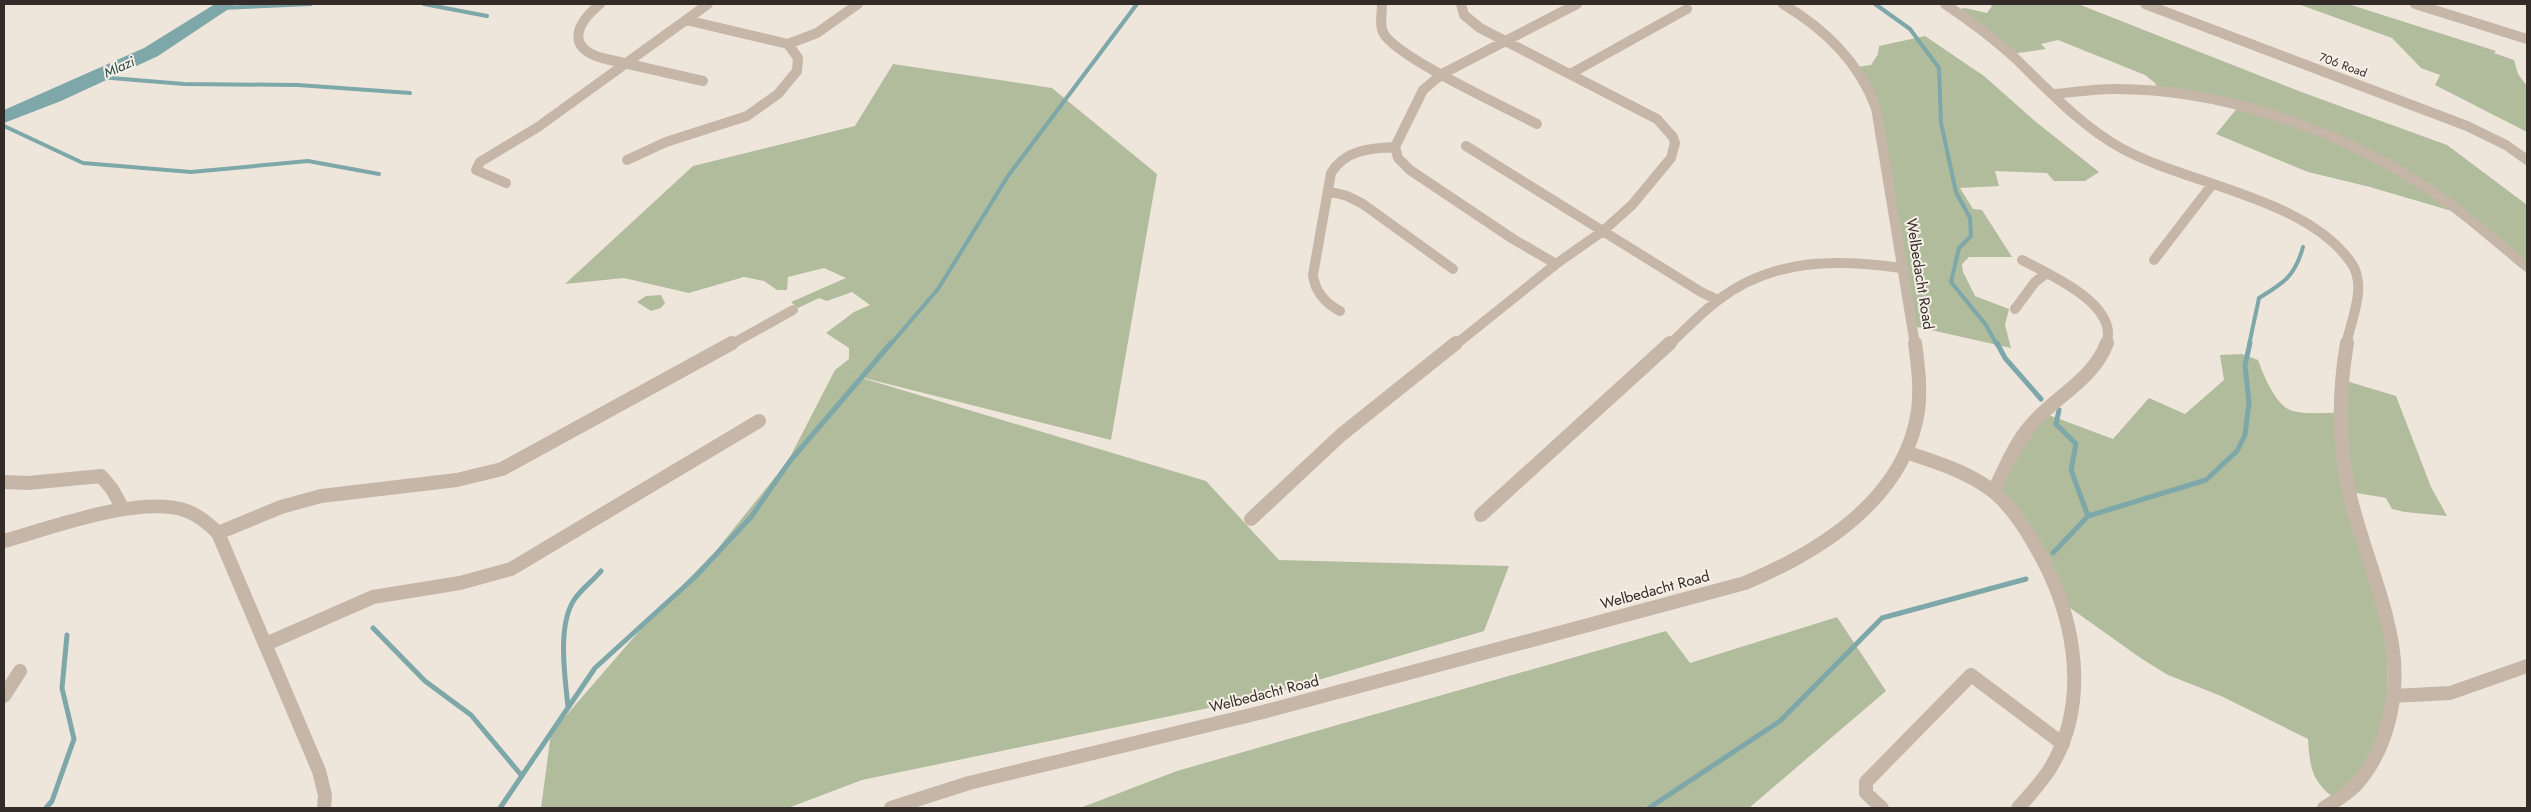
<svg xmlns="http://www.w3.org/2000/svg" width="2531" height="812" viewBox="0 0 2531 812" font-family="Jost,sans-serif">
<rect width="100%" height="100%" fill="#efe6db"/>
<path fill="#b1bc9d" d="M 1989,4 L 2078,4 L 2304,93 L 2447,145 L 2527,205 L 2527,267 L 2462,214 L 2370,187 L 2308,172 L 2216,134 L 2239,106 L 2159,91 L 2155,83 L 2145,75 L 2058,40 L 2041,44 L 2046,49 L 2011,54 L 1955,10 L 1965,8 L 1987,13 L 1992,6 Z
M 2298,4 L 2348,4 L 2496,51 L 2494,53 L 2514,60 L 2518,74 L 2527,86 L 2527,132 L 2435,85 L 2440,75 L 2421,68 L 2392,38 Z
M 1925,36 L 1984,76 L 2036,122 L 2099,172 L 2085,181 L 2054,181 L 2047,173 L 1995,171 L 1999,186 L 1960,188 L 1973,209 L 1982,210 L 2012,257 L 1969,257 L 1962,264 L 1963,272 L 1975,296 L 2009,309 L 2005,325 L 2011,348 L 1913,326 L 1883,133 L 1857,67 L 1871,65 L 1878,54 L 1879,46 Z
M 893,64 L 1052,88 L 1157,174 L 1111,440 L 852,375 L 1206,481 L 1279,560 L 1509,566 L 1484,631 L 1257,698 L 862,780 L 788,808 L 541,808 L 551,733 L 653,615 L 715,552 L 788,461 L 835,370 L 849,359 L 849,348 L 826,333 L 854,312 L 870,305 L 852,292 L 827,301 L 819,298 L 798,308 L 791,302 L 846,278 L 824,268 L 788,277 L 787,290 L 777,290 L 764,281 L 744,277 L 689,293 L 624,278 L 565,284 L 693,166 L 855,126 Z
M 661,295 L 665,303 L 661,308 L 651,311 L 637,302 L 646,296 Z
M 2242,354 L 2258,360 C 2263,374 2276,407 2293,411 C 2307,415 2326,412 2341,413 L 2343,380 L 2396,396 L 2431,487 L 2447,516 L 2405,512 L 2392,509 L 2386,498 L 2351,492 L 2387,621 L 2388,730 L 2338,801 C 2312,782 2310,770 2308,739 L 2221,696 L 2168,675 L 2142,659 L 2066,605 L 1995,491 L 2015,456 L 2046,414 L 2113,439 L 2149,398 L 2185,414 L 2224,380 L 2220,355 Z
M 1837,617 L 1886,691 L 1749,808 L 1080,808 L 1177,771 L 1666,631 L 1690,663 Z"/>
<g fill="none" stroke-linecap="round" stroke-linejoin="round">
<path stroke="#7da7a9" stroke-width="4" d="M 424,4 L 487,16
M 1875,4 L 1910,29 L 1939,68 L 1941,123 L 1956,192 L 1970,218 L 1971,236 L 1959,248 L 1951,282 L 1986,325 L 1997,345
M 220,8 L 311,4
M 99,77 L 184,84 L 298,85 L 410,93
M 4,126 L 83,163 L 191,172 L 308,161 L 379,174
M 890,345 L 938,289 L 1008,176 L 1137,4
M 2249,345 L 2259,298 C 2284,283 2295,276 2303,247"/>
<path stroke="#7da7a9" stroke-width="5" d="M 1997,343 L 2005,358 L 2041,399
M 2088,516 L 2206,480 L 2237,451 L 2245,435 L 2249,403 L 2245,365 L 2250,343
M 2053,553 L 2088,516 L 2071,470 L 2076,444 L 2056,424 L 2059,410
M 373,628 L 425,681 L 471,715 L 522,776
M 568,707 C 565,677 557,626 574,600 C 581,589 593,581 601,571
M 46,808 L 52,801 L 74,739 L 62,688 L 67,635
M 500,808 L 595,668 L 695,577 L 751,517 L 790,461 L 891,343
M 1649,808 L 1780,721 L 1882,618 L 2026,579"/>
<path fill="#7da7a9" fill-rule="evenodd" d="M 215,4 L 236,4 L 158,56 L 61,101 L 4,123 L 4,110 L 144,48 Z"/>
<path stroke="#c6b6a8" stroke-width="10" d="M 600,4 C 577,23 565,47 602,58 L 703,81
M 1382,4 C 1382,13 1379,27 1384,34 C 1398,58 1507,108 1537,124
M 1945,4 C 1969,20 1992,37 2014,57 C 2047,89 2080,125 2121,148 C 2188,185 2308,198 2352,264 C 2367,287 2351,320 2346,345
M 2145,4 L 2467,126 L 2506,145 L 2527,160
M 2415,4 L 2527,39
M 788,44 L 817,33 L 858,4
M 1570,74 L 1687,9
M 2055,94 C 2075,92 2095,89 2115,89 C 2219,89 2326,126 2413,179 C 2454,204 2490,236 2527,267
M 1466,146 L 1701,292 L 1718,300
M 627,160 L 666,142 L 747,116 L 778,94 L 797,71 L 798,58 L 788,44 L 686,20
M 506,183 L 476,170 L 480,162 L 538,127 L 708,4
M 1328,191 L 1347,196 L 1363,204 L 1453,269
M 2022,260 C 2049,274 2121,305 2106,345
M 2154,260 L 2211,186
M 1556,264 L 1513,239 L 1410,170 L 1398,158 L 1395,147 L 1423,90 L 1442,74 L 1577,4
M 2015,309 L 2035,282 L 2047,273
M 1340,311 C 1325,303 1315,292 1313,275 L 1331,173 C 1345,150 1370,148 1395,147
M 730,345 L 793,310
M 1455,345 L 1556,264 L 1603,231 L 1632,205 L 1671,158 L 1675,143 L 1673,137 L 1657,119 L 1480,28 L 1464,15 L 1461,4
M 1669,345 C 1685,330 1700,314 1717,301 C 1772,258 1836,259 1901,268"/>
<path stroke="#c6b6a8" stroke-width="14" d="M 1906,452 C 1937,463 1970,472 1995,493 C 2016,511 2030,536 2043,560 C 2076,623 2089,703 2051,767 C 2042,782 2030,795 2018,808
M 4,482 L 28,483 L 101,476 L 112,489 L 123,509
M 1994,491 C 2005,468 2015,443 2032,424 C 2056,396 2093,380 2107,343
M 1481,515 L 1670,343
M 1251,519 L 1341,435 L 1456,343
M 218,533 L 281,507 L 321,496 L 457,480 L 502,469 L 732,343
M 4,541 C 51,528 141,494 187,511 C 200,516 209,524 218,533 L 319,771 L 325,795 L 324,808
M 266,644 L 373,597 L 460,583 L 511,569 L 759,421
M 4,696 L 20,671
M 2393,696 L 2450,693 L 2527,666
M 1882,808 L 1866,793 L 1866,782 L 1971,675 L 2063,744
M 2324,808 C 2335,801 2346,795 2355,786 C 2389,749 2400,692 2392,644 C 2383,590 2359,540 2348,487 C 2338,440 2339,390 2347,343"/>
<path stroke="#c6b6a8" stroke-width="10" d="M 1783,4 C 1826,30 1858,61 1876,108 L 1915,345"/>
<path stroke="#c6b6a8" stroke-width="14" d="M 891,808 L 969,783 L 1263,712 L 1745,583 C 1819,552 1905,499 1918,411 C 1921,389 1918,365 1915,343"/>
</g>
<g text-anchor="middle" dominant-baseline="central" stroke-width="4" stroke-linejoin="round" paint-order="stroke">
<g font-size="12" fill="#332b28" stroke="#f7f0e7">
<text transform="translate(2343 65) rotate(20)">706 Road</text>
</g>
<g font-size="14" font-style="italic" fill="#214d50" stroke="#f7f0e7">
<text transform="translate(119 67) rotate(-24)">Mlazi</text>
</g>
<g font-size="15" fill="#332b28" stroke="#f7f0e7">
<text transform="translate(1920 274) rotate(81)">Welbedacht Road</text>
<text transform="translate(1655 590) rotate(-15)">Welbedacht Road</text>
<text transform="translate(1264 694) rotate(-14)">Welbedacht Road</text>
</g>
</g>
<rect width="2531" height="812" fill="none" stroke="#332b28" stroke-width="10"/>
</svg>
